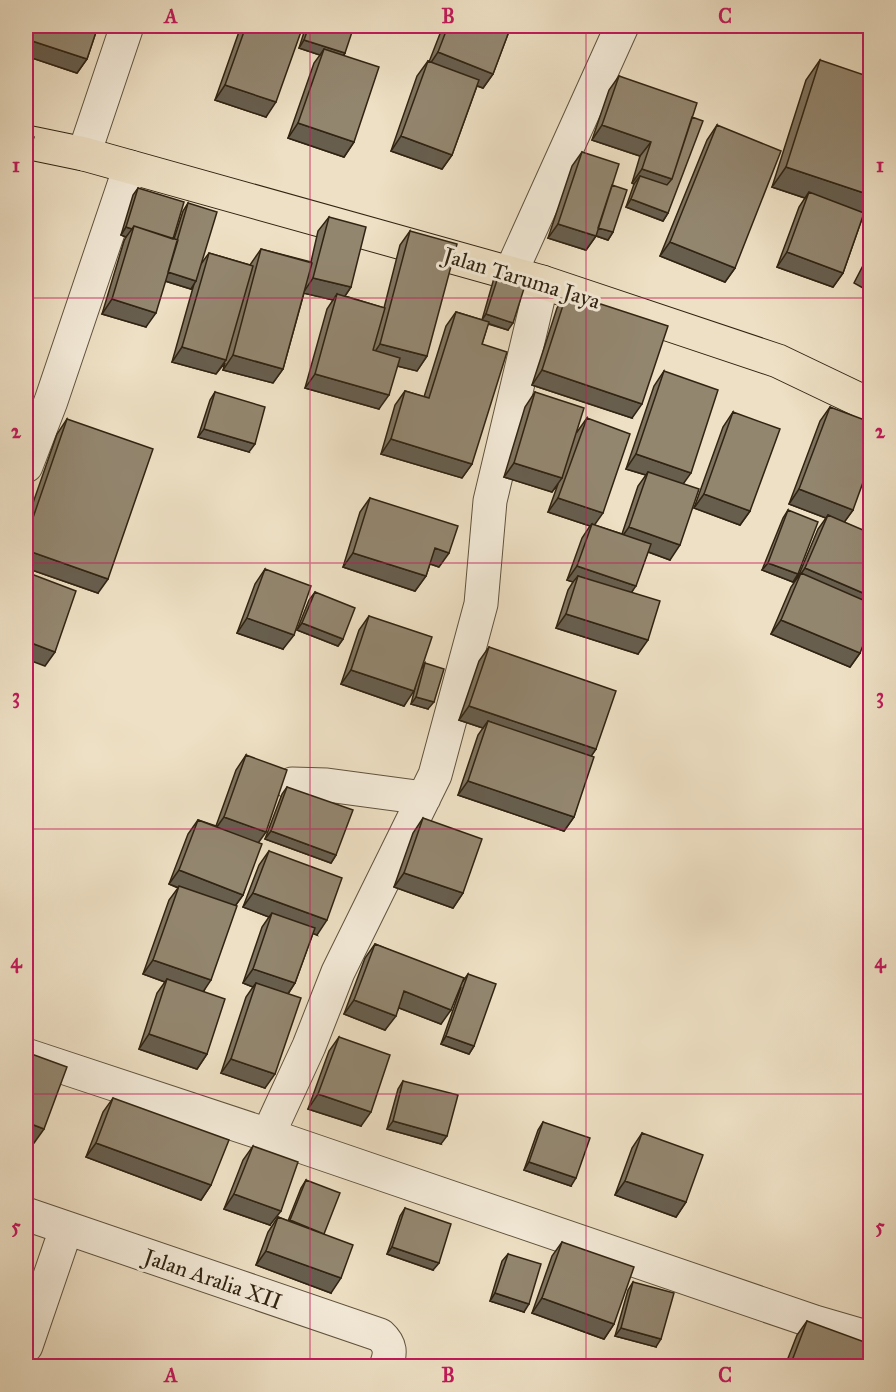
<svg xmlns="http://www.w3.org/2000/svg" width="896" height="1392" viewBox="0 0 896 1392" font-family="'IM FELL Great Primer',serif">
<rect width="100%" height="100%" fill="#eee0c4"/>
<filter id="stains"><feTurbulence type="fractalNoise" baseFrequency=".00333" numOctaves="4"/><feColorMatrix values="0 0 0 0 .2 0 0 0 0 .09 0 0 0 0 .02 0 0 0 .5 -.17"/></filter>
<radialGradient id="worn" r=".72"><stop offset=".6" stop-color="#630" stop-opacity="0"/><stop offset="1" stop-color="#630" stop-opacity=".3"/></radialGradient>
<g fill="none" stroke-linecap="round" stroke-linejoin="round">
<defs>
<path id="minor" d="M 84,154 L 127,26
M 511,272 L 622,26
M 26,466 L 51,401 L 130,167
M 292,784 L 327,785 L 424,798
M 26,1055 L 268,1135 L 815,1322 L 870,1338
M 268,1135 L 309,1046 L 338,972 L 435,775 L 481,604 L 490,501 L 542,282
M 26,1214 L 380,1335 C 391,1345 391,1353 386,1366
M 26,1346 L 66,1229"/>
<path id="major" d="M 26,142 L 84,154 L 542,282 L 778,361 L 870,405"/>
</defs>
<use href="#minor" stroke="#60533e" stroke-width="35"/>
<use href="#major" stroke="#312412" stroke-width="35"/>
<use href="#minor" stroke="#f4ebd9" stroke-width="33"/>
<use href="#major" stroke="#eee0c4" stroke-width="33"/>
</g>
<path fill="#7e735f" stroke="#312412" stroke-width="1.5" d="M 26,26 L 98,26 L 87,59 L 77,73 L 26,56 Z
M 241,26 L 303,26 L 266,117 L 215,100 Z
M 306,26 L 342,26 L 345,53 L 344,55 L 354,142 L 344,157 L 288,138 L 314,63 L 320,55 L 299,48 Z
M 443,26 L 511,26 L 493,74 L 483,88 L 477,86 L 452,155 L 442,169 L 391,151 L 417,76 L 428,61 L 429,62 Z
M 820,60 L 863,216 L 843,273 L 833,287 L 777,267 L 799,207 L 805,198 L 772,187 L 806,80 Z
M 619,76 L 692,117 L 668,213 L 663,221 L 626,207 L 634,184 L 632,183 L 640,156 L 592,140 L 609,90 Z
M 717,125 L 735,268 L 725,282 L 660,256 L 707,140 Z
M 582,152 L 612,185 L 613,232 L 608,240 L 596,236 L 586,250 L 548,238 L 572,166 Z
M 138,188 L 173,239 L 174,239 L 183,211 L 188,203 L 201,264 L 209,253 L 250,265 L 261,249 L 311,262 L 318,231 L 329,217 L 351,287 L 345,296 L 384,308 L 400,245 L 410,231 L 427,356 L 417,371 L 397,366 L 379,409 L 305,388 L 327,309 L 333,300 L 304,293 L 283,369 L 273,383 L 223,370 L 225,363 L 216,374 L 172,362 L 194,284 L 191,289 L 165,281 L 146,327 L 102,314 L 124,241 L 126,237 L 121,235 L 133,195 Z
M 870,252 L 870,292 L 854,283 Z
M 500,271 L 508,330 L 488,324 L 482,344 L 472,464 L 462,478 L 381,454 L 395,405 L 405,391 L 424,397 L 446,326 L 456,312 L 482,320 L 494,278 Z
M 567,293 L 632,418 L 532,385 L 557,308 Z
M 664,371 L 683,484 L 670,560 L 648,552 L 632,592 L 638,654 L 556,628 L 568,590 L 573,582 L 567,580 L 582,538 L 590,526 L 548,512 L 558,484 L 552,492 L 504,477 L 525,407 L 535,392 L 577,432 L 587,418 L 594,525 L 622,534 L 638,486 L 646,475 L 626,469 L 654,386 Z
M 215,392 L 249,452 L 198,437 L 210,400 Z
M 830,407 L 853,510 L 844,522 L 860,653 L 850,667 L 771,634 L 791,587 L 798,577 L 818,529 L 826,518 L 789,504 L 820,421 Z
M 733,412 L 750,511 L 740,525 L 694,508 L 723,427 Z
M 67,419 L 98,593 L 26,568 L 26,523 L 57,434 Z
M 370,498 L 439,567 L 430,564 L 426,576 L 415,591 L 343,567 L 360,512 Z
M 788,510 L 798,574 L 793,582 L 762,570 L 783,518 Z
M 265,569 L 283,649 L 237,633 L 255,584 Z
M 315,592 L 343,639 L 338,646 L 297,630 L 309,600 Z
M 369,616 L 422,668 L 425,663 L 428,709 L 411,704 L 416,684 L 404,706 L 341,684 L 359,630 Z
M 489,647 L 596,749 L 591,756 L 574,817 L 564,831 L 458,795 L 478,735 L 483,728 L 459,720 L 479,661 Z
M 246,755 L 258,843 L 243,895 L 235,906 L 204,991 L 207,1054 L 197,1069 L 139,1049 L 157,993 L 165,982 L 143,974 L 169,900 L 178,888 L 169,884 L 188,834 L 198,820 L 216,826 L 236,770 Z
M 287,787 L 336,855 L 331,863 L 265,839 L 282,794 Z
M 423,818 L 463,893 L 453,908 L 394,887 L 413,833 Z
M 269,851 L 317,935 L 313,933 L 295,983 L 288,994 L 265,1088 L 221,1073 L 246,997 L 253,987 L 243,983 L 262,927 L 269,917 L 243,907 L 259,865 Z
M 375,944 L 463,981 L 468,974 L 474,1046 L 469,1054 L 441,1044 L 461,987 L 441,1024 L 399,1008 L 385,1030 L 344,1014 L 365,958 Z
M 339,1037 L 361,1126 L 308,1109 L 329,1051 Z
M 403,1081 L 441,1144 L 387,1129 L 398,1089 Z
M 113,1098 L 211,1185 L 201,1200 L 86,1157 L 103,1112 Z
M 543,1122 L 571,1186 L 524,1170 L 538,1130 Z
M 642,1133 L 686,1202 L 676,1217 L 615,1195 L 632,1148 Z
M 253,1146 L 270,1225 L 224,1209 L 243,1160 Z
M 306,1180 L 323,1234 L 331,1293 L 256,1265 L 268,1232 L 278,1217 L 288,1221 L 301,1188 Z
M 405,1208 L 433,1270 L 387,1254 L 400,1216 Z
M 562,1242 L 614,1324 L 604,1339 L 532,1313 L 552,1256 Z
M 508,1254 L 524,1312 L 490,1301 L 502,1261 Z
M 633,1282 L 656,1347 L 615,1336 L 628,1290 Z
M 807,1321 L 870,1366 L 785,1366 L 797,1335 Z"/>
<path fill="#675e4e" stroke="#312412" stroke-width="1.5" d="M 26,39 L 87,59 L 77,73 L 26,56 Z
M 304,40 L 345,53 L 340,61 L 324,49 L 320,55 L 299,48 Z
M 438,52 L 493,74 L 483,88 L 428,67 Z
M 225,85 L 276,102 L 266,117 L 215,100 Z
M 298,123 L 354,142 L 344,157 L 288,138 Z
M 602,125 L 651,142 L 640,156 L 592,140 Z
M 401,136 L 452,155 L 442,169 L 391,151 Z
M 786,167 L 870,195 L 870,219 L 807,198 L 809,192 L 805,198 L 772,187 Z
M 642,169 L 672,179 L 662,193 L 640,176 L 634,184 L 632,183 Z
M 631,199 L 668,213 L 663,221 L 626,207 Z
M 558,224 L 596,236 L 586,250 L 548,238 Z
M 126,227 L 132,229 L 126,237 L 121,235 Z
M 596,227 L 613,232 L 608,240 L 591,234 Z
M 670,242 L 735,268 L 725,282 L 660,256 Z
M 787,252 L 843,273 L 833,287 L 777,267 Z
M 168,272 L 196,281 L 191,289 L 162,280 Z
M 313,278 L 351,287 L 341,302 L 337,294 L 333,300 L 303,293 Z
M 112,299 L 156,313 L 146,327 L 102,314 Z
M 486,314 L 513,323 L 508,330 L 481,321 Z
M 380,344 L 427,356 L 417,371 L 370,359 Z
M 182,347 L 226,360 L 216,374 L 172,362 Z
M 233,355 L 283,369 L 273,383 L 223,370 Z
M 542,370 L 642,404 L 632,418 L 532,385 Z
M 315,374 L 389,395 L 379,409 L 305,388 Z
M 204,429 L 255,444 L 249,452 L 198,437 Z
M 391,439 L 472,464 L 462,478 L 381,454 Z
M 636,454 L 691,473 L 681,487 L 648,472 L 646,475 L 626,469 Z
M 514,463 L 562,478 L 552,492 L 504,477 Z
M 799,489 L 853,510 L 843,524 L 828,515 L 826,518 L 789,504 Z
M 704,494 L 750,511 L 740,525 L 694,508 Z
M 558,498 L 603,513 L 593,527 L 592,524 L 590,526 L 548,512 Z
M 629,527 L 680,545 L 670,560 L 619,541 Z
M 435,548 L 449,553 L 439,567 L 425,562 Z
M 26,550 L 108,579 L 98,593 L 26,568 Z
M 353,553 L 426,576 L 415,591 L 343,567 Z
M 768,563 L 798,574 L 793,582 L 762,570 Z
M 577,566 L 636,586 L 626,600 L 578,576 L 573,582 L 567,580 Z
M 805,568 L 870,596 L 870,612 L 798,578 Z
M 566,614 L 648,640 L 638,654 L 556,628 Z
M 247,618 L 294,635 L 283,649 L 237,633 Z
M 781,620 L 860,653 L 850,667 L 771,634 Z
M 302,623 L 343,639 L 338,646 L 297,630 Z
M 26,641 L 55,652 L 45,666 L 26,659 Z
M 351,670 L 414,691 L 404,706 L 341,684 Z
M 416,697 L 434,702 L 428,709 L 411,704 Z
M 469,706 L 596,749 L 586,764 L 488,721 L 483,728 L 459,720 Z
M 468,781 L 574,817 L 564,831 L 458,795 Z
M 224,817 L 266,832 L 256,846 L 214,831 Z
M 271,831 L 336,855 L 331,863 L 265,839 Z
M 179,870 L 243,895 L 233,909 L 169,884 Z
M 404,873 L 463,893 L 453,908 L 394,887 Z
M 253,893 L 327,920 L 317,935 L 270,917 L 272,913 L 269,917 L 243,907 Z
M 153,960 L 211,980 L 201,995 L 167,979 L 165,982 L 143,974 Z
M 253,969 L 295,983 L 285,998 L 256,983 L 253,987 L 243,983 Z
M 404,991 L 451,1010 L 441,1024 L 394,1006 Z
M 354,1000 L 396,1016 L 385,1030 L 344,1014 Z
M 149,1034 L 207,1054 L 197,1069 L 139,1049 Z
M 446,1036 L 474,1046 L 469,1054 L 441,1044 Z
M 231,1059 L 275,1074 L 265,1088 L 221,1073 Z
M 318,1094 L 371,1112 L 361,1126 L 308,1109 Z
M 393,1121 L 447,1136 L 441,1144 L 387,1129 Z
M 26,1122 L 44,1129 L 34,1143 L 26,1140 Z
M 96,1143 L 211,1185 L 201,1200 L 86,1157 Z
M 529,1162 L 576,1178 L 571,1186 L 524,1170 Z
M 625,1181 L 686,1202 L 676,1217 L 615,1195 Z
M 234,1194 L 281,1211 L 270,1225 L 224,1209 Z
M 290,1220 L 324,1234 L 319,1241 L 285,1228 Z
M 392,1247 L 439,1263 L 433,1270 L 387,1254 Z
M 266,1251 L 341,1278 L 331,1293 L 256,1265 Z
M 495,1293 L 529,1304 L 524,1312 L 490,1301 Z
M 542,1298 L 614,1324 L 604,1339 L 532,1313 Z
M 621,1328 L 661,1339 L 656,1347 L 615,1336 Z"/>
<path fill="#93866f" stroke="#312412" stroke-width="1.5" d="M 30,26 L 98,26 L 87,59 L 26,39 Z
M 246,26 L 303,26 L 276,102 L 225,85 Z
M 309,26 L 342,26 L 353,29 L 345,53 L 304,40 Z
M 448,26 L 511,26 L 493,74 L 438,52 Z
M 324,49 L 379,67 L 354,142 L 298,123 Z
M 820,60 L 870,77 L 870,195 L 786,167 Z
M 428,61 L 479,80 L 452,155 L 401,136 Z
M 619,76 L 697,103 L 672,179 L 642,169 L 651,142 L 602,125 Z
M 692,117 L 703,121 L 668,213 L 631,199 L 640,176 L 667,185 L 672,179 Z
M 717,125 L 781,151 L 735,268 L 670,242 Z
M 26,135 L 34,137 L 26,161 Z
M 582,152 L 619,164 L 596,236 L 558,224 Z
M 612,185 L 627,190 L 613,232 L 598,228 Z
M 138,188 L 184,202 L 173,239 L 134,226 L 132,229 L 126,227 Z
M 809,192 L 864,213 L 843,273 L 787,252 Z
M 188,203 L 217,212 L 196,281 L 168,272 Z
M 329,217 L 366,227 L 351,287 L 313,278 Z
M 134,226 L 178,240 L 156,313 L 112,299 Z
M 410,231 L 457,244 L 427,356 L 380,344 Z
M 261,249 L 312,263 L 283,369 L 233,355 Z
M 209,253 L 253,266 L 226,360 L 182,347 Z
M 870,257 L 870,272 L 864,268 Z
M 500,271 L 527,279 L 513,323 L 486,314 Z
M 567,293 L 668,326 L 642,404 L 542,370 Z
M 337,294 L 385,308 L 373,350 L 400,358 L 389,395 L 315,374 Z
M 456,312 L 489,322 L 482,344 L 507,352 L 472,464 L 391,439 L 405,391 L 429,398 Z
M 664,371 L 718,390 L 691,473 L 636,454 Z
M 215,392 L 265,407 L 255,444 L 204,429 Z
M 535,392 L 584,408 L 562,478 L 514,463 Z
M 830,407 L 870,422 L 870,463 L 853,510 L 799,489 Z
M 733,412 L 780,429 L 750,511 L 704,494 Z
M 587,418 L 630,434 L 603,513 L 558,498 Z
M 67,419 L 153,449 L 108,579 L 26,550 L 26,538 Z
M 648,472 L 699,489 L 680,545 L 629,527 Z
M 370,498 L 458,526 L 449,553 L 435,548 L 426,576 L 353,553 Z
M 788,510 L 818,522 L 798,574 L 768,563 Z
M 828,515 L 870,533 L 870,596 L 805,568 Z
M 592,524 L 651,544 L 636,586 L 577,566 Z
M 265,569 L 311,586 L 294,635 L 247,618 Z
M 26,572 L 76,591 L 55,652 L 26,641 Z
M 801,573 L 870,603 L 870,628 L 860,653 L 781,620 Z
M 578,576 L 660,601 L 648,640 L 566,614 Z
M 315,592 L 355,608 L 343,639 L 302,623 Z
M 369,616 L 432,637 L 414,691 L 351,670 Z
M 489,647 L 616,691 L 596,749 L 469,706 Z
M 425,663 L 444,669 L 434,702 L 416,697 Z
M 488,721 L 594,757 L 574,817 L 468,781 Z
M 246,755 L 287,770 L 266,832 L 224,817 Z
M 287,787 L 353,810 L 336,855 L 271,831 Z
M 423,818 L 482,839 L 463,893 L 404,873 Z
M 198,820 L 262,844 L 243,895 L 179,870 Z
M 269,851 L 342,878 L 327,920 L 253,893 Z
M 179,886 L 237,906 L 211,980 L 153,960 Z
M 272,913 L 315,928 L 295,983 L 253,969 Z
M 375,944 L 464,978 L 451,1010 L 404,991 L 396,1016 L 354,1000 Z
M 468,974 L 496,984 L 474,1046 L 446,1036 Z
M 167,979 L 225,999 L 207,1054 L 149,1034 Z
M 256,983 L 301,998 L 275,1074 L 231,1059 Z
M 339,1037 L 390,1055 L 371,1112 L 318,1094 Z
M 26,1052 L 67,1067 L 44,1129 L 26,1122 Z
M 403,1081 L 458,1095 L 447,1136 L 393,1121 Z
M 113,1098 L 229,1140 L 211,1185 L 96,1143 Z
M 543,1122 L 590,1138 L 576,1178 L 529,1162 Z
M 642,1133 L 703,1155 L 686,1202 L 625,1181 Z
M 253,1146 L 298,1162 L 281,1211 L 234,1194 Z
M 306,1180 L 340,1193 L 324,1234 L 290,1220 Z
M 405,1208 L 451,1224 L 439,1263 L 392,1247 Z
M 278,1217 L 353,1245 L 341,1278 L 266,1251 Z
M 562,1242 L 634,1267 L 614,1324 L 542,1298 Z
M 508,1254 L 541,1264 L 529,1304 L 495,1293 Z
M 633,1282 L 674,1293 L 661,1339 L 621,1328 Z
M 807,1321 L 870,1344 L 870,1366 L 790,1366 Z"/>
<path fill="none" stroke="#c2185b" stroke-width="1.5" stroke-opacity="0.55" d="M 310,26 L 310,1366M 586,26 L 586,1366M 26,298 L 870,298M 26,563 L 870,563M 26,829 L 870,829M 26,1094 L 870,1094"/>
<g text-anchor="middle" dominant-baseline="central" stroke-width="6" stroke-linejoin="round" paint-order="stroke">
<g font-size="22" fill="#312412" stroke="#f4ebd9">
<text transform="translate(522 278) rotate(17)">Jalan Taruma Jaya</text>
<text transform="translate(213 1279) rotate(19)">Jalan Aralia XII</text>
</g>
</g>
<rect width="896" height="1392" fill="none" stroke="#eee0c4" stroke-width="66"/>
<rect x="33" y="33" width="830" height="1326" fill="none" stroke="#c2185b" stroke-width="2"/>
<g font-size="20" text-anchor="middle" font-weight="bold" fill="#c2185b">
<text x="171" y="23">A</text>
<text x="448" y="23">B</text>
<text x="725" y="23">C</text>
<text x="16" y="172">1</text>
<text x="880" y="172">1</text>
<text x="16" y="438">2</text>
<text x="880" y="438">2</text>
<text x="16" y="703">3</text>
<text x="880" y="703">3</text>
<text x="16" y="968">4</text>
<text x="880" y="968">4</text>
<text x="16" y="1233">5</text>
<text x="880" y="1233">5</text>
<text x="171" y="1382">A</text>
<text x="448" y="1382">B</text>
<text x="725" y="1382">C</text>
</g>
<rect width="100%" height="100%" filter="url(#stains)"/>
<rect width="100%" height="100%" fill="url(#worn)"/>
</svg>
